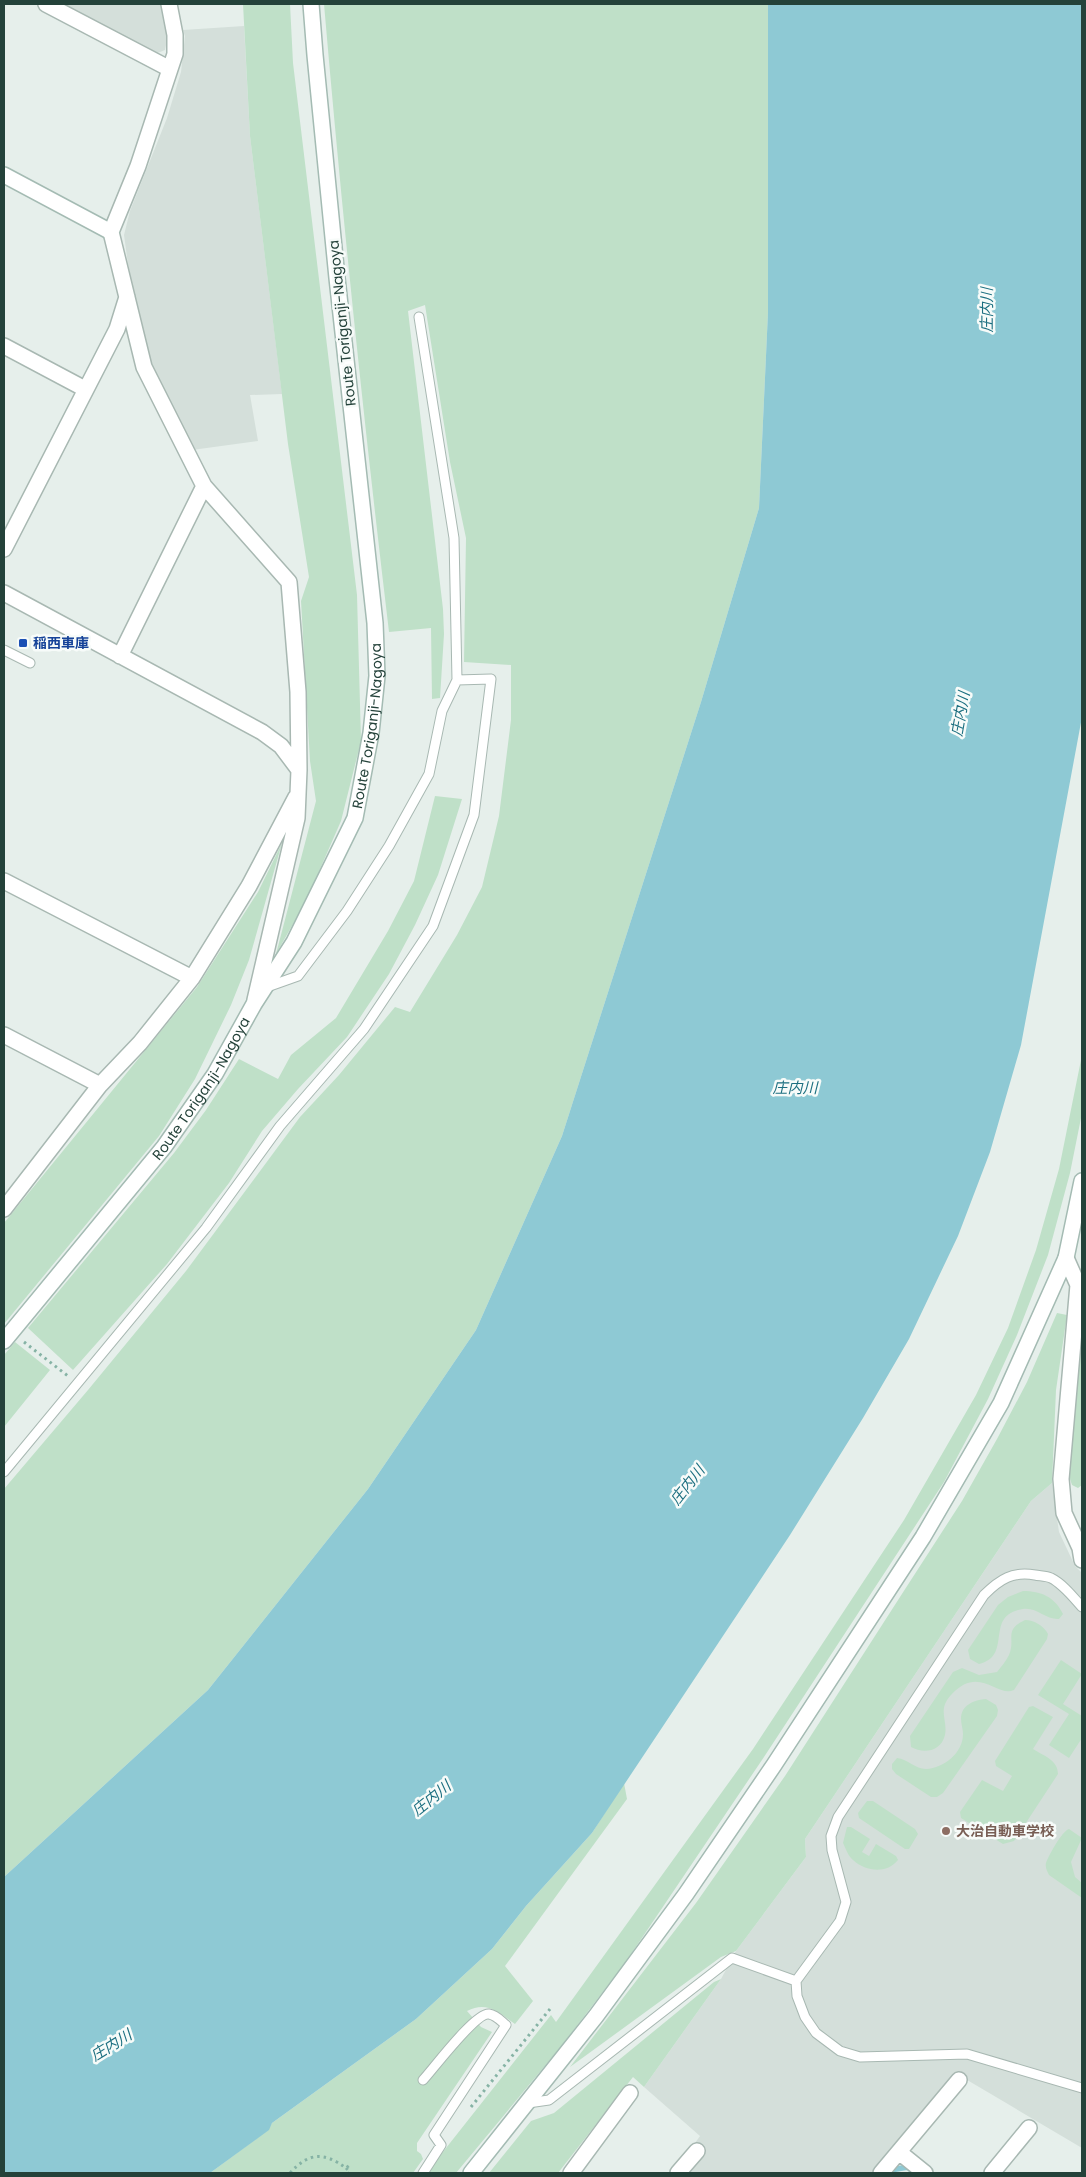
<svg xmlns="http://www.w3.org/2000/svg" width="1086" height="2177" viewBox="0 0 1086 2177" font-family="Poppins,'Noto Sans JP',sans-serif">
<rect width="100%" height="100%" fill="#e6efeb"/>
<path fill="#d4dfda" d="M 61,4 L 162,4 L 168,35 L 165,50 L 155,54 Z
M 244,26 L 250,136 L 282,394 L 250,395 L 258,441 L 192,450 L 149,362 L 128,264 L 124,235 L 130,211 L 167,118 L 181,72 L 185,36 L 183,30 Z
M 1052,1483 L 1059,1532 L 1075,1566 L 1082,1573 L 1082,2148 L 957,2074 L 872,2173 L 686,2173 L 704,2152 L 695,2143 L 700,2136 L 644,2087 L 721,1979 L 736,1951 L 806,1857 L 805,1839 L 1031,1501 Z"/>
<path fill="#bfe0c8" d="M 243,4 L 290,4 L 293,63 L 357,595 L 361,741 L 341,821 L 306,901 L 276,954 L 316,801 L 310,761 L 301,601 L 309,577 L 288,444 L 250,136 Z
M 324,4 L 768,4 L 768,312 L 759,508 L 701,702 L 562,1136 L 476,1330 L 368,1489 L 208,1690 L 4,1877 L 4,1489 L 88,1390 L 186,1271 L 300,1117 L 339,1075 L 395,1007 L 410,1012 L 457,935 L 482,887 L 499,816 L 511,720 L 511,665 L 464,662 L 466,538 L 450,462 L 425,305 L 408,311 L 443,609 L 444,634 L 440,698 L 432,699 L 431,628 L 389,632 C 364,423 342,214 324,4 Z
M 435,796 L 462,799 L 438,875 L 415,925 L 389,974 L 347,1037 L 298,1089 L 262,1131 L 229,1183 L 167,1264 L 73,1370 L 28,1328 L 174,1153 L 206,1110 L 239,1059 L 278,1079 L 291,1055 L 336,1018 L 388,931 L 414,881 Z
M 282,843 L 249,960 L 231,1005 L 195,1079 L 159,1136 L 4,1324 L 4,1223 L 197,987 L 258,892 Z
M 1082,1055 L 1082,1113 L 1070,1173 L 1048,1255 L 1017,1335 L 988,1399 L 944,1482 L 764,1757 L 625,1963 L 563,2044 L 456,2173 L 428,2173 L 435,2162 L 551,2015 L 556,2022 L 753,1749 L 904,1520 L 976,1395 L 1008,1328 L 1036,1250 L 1059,1169 Z
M 1057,1313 L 1067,1315 L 1056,1390 L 1052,1483 L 1031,1501 L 805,1839 L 806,1857 L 736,1951 L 721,1957 L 570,2067 L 696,1903 L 785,1776 L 900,1597 L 962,1501 L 997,1439 L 1027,1382 Z
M 1082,1331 L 1082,1485 L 1078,1488 L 1072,1485 L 1069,1476 Z
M 15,1342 L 50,1370 L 4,1427 L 4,1355 Z
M 1023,1591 C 1041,1591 1055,1597 1063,1614 L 1059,1619 C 1046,1620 1037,1607 1023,1609 C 983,1615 1014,1656 979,1664 L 970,1659 L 968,1650 L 998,1605 L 1008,1597 Z
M 1025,1620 C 1034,1620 1044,1626 1048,1634 L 1047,1639 L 1014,1690 C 997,1698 979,1664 951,1695 C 937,1710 948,1720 945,1735 C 941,1752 923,1754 911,1747 L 910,1736 L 953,1672 L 962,1668 L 979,1675 L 997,1672 C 1001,1667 1006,1661 1009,1655 C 1016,1639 1003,1630 1025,1620 Z
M 1061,1660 L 1082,1674 L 1063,1704 L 1082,1716 L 1082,1738 L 1069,1758 L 1049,1745 L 1069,1714 L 1038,1695 Z
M 986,1699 L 996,1705 L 998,1710 L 997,1716 L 943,1793 L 937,1797 L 931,1797 L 896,1774 L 892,1769 L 892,1764 L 897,1758 C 908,1759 915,1769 926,1769 C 944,1768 963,1753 963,1734 C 963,1729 961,1724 961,1719 C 961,1705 974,1700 986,1699 Z
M 1033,1706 L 1053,1717 L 1033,1749 C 1044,1756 1058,1760 1058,1774 L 1014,1841 L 1003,1844 L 961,1818 L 960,1812 L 982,1780 L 1003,1791 L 1012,1776 L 996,1766 L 995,1761 L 1029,1707 Z
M 624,1783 L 627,1799 L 505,1966 L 533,2001 L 515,2024 C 498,2012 487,2001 467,2011 L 481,2027 L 492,2032 L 417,2143 L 417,2151 L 421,2154 L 423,2159 L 413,2173 L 210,2173 L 268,2130 L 272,2123 L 416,2019 L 492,1949 L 526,1906 L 592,1833 Z
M 867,1801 L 873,1801 L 915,1829 L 918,1834 L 909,1849 L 905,1849 L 859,1818 L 858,1813 Z
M 847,1827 L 851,1827 L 870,1839 L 862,1852 L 869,1856 L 876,1844 L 896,1856 L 898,1860 C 887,1874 866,1872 853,1860 C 848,1856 846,1849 843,1843 Z
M 1069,1829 L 1082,1838 L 1071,1862 L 1075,1877 L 1082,1883 L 1082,1898 L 1049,1875 C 1047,1871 1045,1867 1046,1863 C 1049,1855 1062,1831 1069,1829 Z
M 721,1979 L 644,2087 L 633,2077 L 558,2173 L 489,2173 L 531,2121 L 554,2113 L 714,1982 Z"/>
<path fill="#8ec9d4" d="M 768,4 L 1082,4 L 1082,717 L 1021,1045 L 990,1152 L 958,1236 L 909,1339 L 863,1418 L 790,1535 L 592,1833 L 526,1906 L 492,1949 L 416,2019 L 272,2123 L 269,2130 L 210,2173 L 4,2173 L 4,1877 L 208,1690 L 368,1489 L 476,1330 L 562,1136 L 701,702 L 759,508 L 768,312 Z"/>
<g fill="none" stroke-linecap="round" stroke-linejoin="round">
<path stroke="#8ec9d4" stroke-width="5.5" d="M 888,2173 L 891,2170 L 908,2167 L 911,2170"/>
<defs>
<path id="lane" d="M 4,650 L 30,663
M 267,987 L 298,976 L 347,911 L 389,846 L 429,774 L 442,711 L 457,680
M 4,1472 L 206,1228 L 280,1126 L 364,1029 L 433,926 L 474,815 L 491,679 L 457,680 L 454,538 L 419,317
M 796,1981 L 840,1921 L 846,1902 L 832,1850 L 831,1836 L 838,1817 L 984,1595 C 1000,1579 1013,1571 1035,1575 C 1040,1576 1046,1576 1051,1578 C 1063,1584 1073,1597 1082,1607
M 528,2103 L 549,2100 L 732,1958 L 796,1981 L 797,1996 L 805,2017 L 816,2033 L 840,2051 L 860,2057 L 967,2054 L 1082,2088
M 423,2173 L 441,2145 L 434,2135 L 506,2025 C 501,2021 496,2015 489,2014 C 476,2012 434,2068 423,2080"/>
<path id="street" d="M 46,4 L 170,69
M 169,4 L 175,35 L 175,54 L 138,166 L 111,232 L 144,367 L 204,486 L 289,582 L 298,692 L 299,770
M 4,346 L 85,389
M 4,549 L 117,329 L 127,297
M 4,593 L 262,732 L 281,746 L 299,770 L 297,818 L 255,1000
M 120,656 L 204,486
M 4,881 L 192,978
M 4,1035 L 100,1085
M 4,1209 L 100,1085 L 140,1043 L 192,978 L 249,886 L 296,797
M 1066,1258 L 1078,1285 L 1061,1479 L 1064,1513 L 1080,1548 L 1082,1560
M 899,2152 L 925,2173
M 571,2173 L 630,2093
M 678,2173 L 697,2151
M 881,2173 L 959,2080
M 992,2173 L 1029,2128"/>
<g id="secondary">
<path d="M 4,175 L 111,232"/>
<path id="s1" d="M 4,1341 L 164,1147 L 215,1074 L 254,1004 L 294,942 L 355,818 L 371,733 L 377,676 L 375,623 L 337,278 L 315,55 L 311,4"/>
<path d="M 471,2173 L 596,2016 L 686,1894 L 774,1765 L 923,1537 L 1001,1403 L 1066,1258 L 1082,1181"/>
</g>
</defs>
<use href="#lane" stroke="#a8b8b2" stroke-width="11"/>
<use href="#street" stroke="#a8b8b2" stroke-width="18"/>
<use href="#secondary" stroke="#a4bbb3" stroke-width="18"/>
<path stroke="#86b3a5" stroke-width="3" stroke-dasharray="2.5 4" stroke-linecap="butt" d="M 24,1342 L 68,1376
M 471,2107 L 550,2009
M 346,2168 L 350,2172 L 349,2173
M 290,2173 C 309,2152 324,2152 346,2168 L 351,2164"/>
<use href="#lane" stroke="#fff" stroke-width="9"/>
<use href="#street" stroke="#fff" stroke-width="15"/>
<use href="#secondary" stroke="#fff" stroke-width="15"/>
</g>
<rect fill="#1a4fb4" stroke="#f7fbf9" stroke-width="2" x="18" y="638" width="10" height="10" rx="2.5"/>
<circle fill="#8d6e63" stroke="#f7fbf9" stroke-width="2" cx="946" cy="1831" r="5"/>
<g text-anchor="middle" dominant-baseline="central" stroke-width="5" stroke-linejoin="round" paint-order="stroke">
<g font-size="14" fill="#24423a" stroke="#f7fbf9">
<text transform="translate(342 323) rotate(-96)">Route Toriganji-Nagoya</text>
<text stroke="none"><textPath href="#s1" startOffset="726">Route Toriganji-Nagoya</textPath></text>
<text stroke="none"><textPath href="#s1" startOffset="321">Route Toriganji-Nagoya</textPath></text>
</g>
<g font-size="14" font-weight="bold" fill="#164399" stroke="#f7fbf9" text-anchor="start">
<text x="33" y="643">稲西車庫</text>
</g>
<g font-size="14" font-weight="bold" fill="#785e54" stroke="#f7fbf9" text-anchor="start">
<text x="956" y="1831">大治自動車学校</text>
</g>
<g font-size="15" font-style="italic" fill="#1c6f80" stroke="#f7fbf9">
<text transform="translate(986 310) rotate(-90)">庄内川</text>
<text transform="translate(960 714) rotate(-80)">庄内川</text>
<text x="795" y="1087">庄内川</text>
<text transform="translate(687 1485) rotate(-52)">庄内川</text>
<text transform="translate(431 1798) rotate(-39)">庄内川</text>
<text transform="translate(111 2045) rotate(-32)">庄内川</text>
</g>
</g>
<rect width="1086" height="2177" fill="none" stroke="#24423a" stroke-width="10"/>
</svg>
